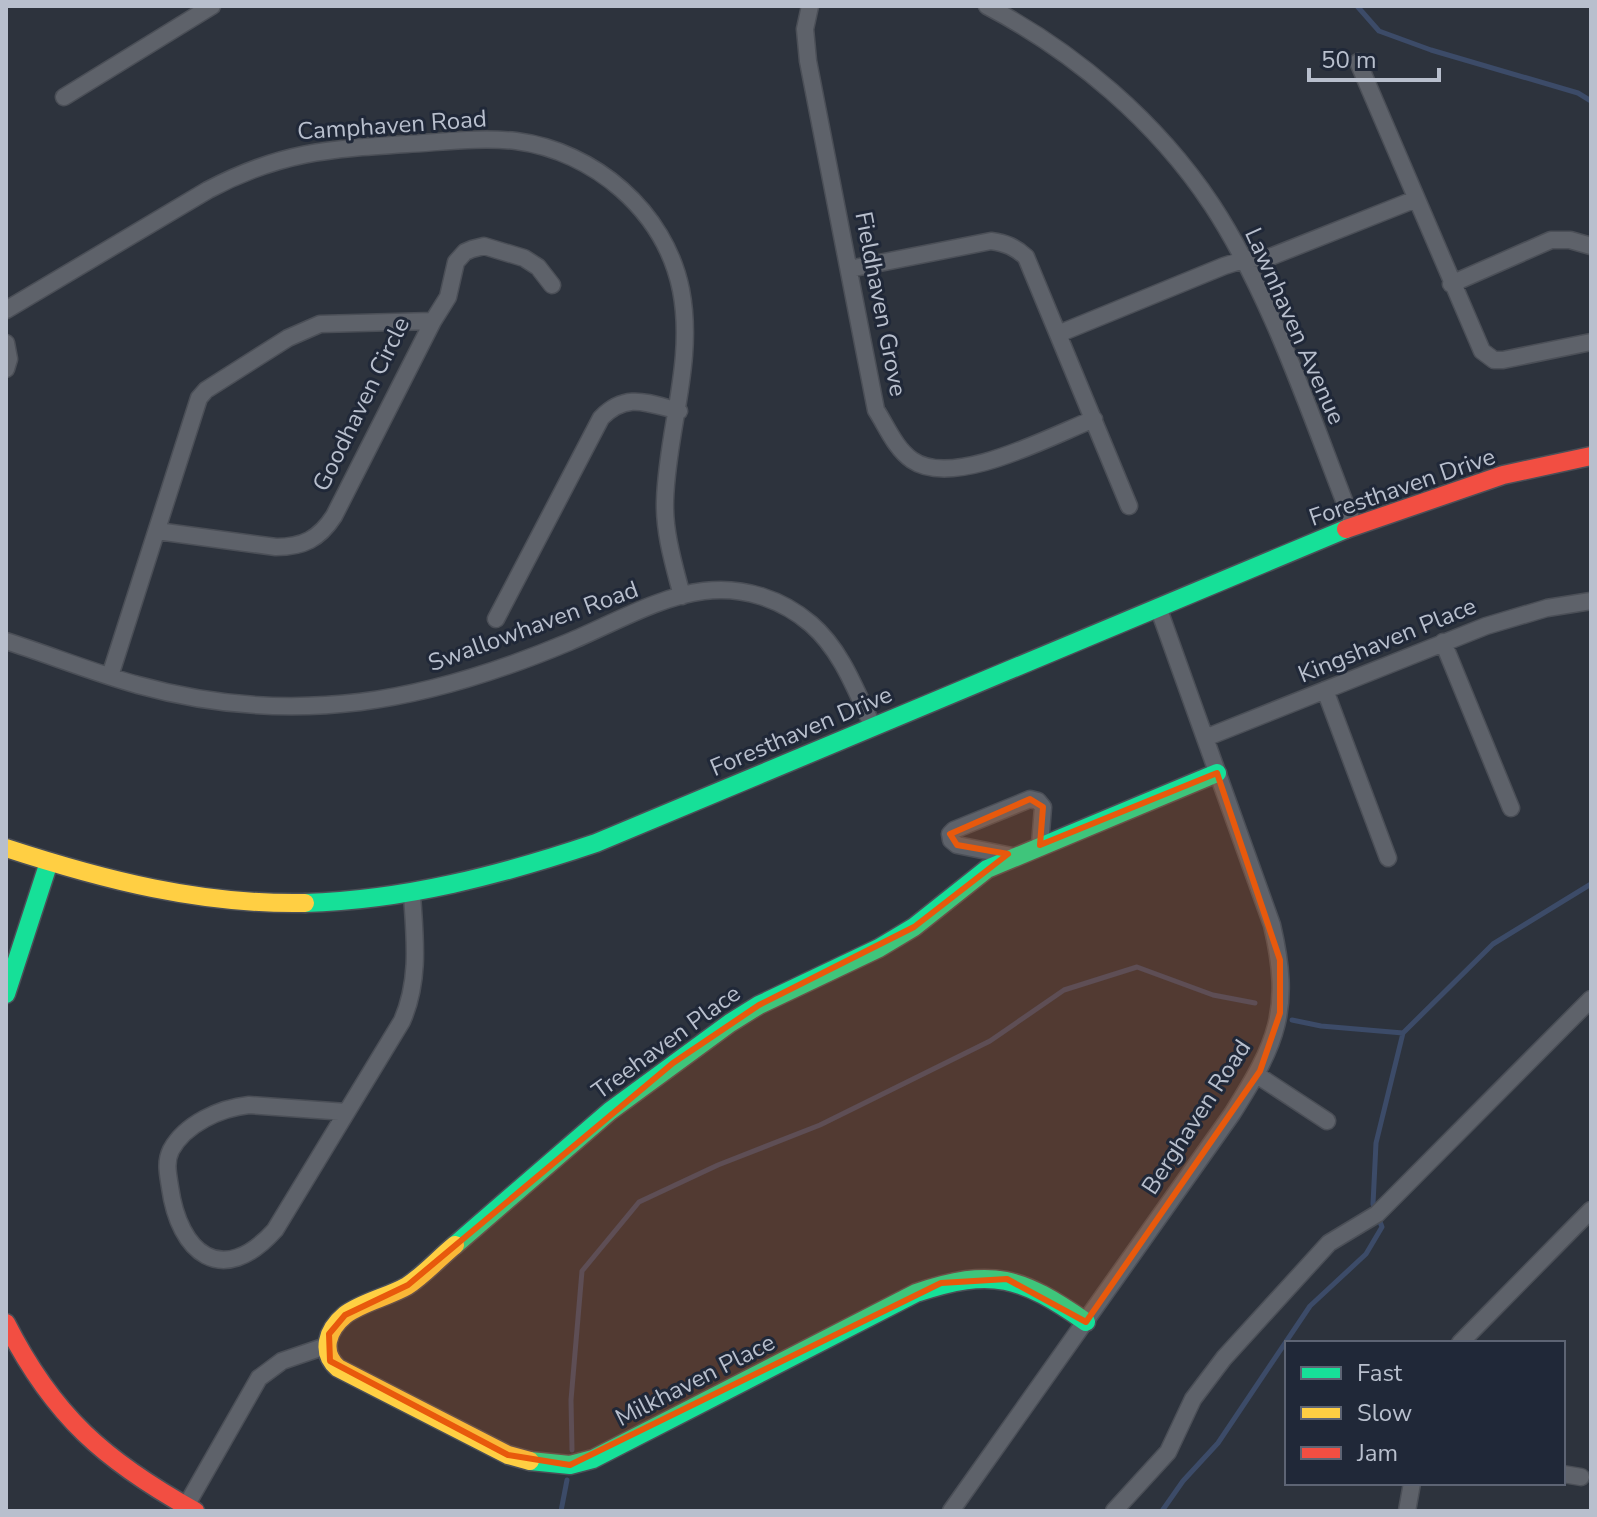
<svg xmlns="http://www.w3.org/2000/svg" width="1597" height="1517" viewBox="0 0 1597 1517" font-family="'Nunito Sans',sans-serif">
<rect width="100%" height="100%" fill="#2d333d"/>
<g fill="none" stroke-linecap="round" stroke-linejoin="round">
<path stroke="#3c4b68" stroke-width="5" d="M 1357,6 L 1379,31 L 1431,50 L 1578,93 L 1591,101
M 1292,1020 L 1321,1026 L 1403,1033 L 1493,944 L 1591,884
M 572,1450 L 571,1400 L 582,1271 L 639,1202 L 718,1165 L 820,1125 L 990,1041 L 1064,990 L 1137,967 L 1213,995 L 1255,1003
M 561,1511 L 567,1480
M 1162,1511 L 1183,1481 L 1218,1443 L 1310,1306 L 1366,1254 L 1382,1227 L 1373,1204 L 1376,1143 L 1403,1033"/>
<defs>
<path id="street" d="M 810,6 L 805,29 L 808,61 L 876,410 C 887,427 895,448 912,460 C 953,489 1051,436 1094,419
M 987,6 C 1075,52 1157,122 1212,205 C 1273,298 1313,423 1354,526
M 1358,62 L 1482,351 L 1494,360 L 1503,360 L 1591,342
M 64,97 L 212,6
M 849,269 L 991,241 C 1006,243 1015,247 1026,257 L 1129,506
M 1451,284 L 1551,240 L 1570,240 L 1591,246
M 6,310 L 208,190 C 280,152 327,149 407,144 C 443,142 480,137 516,141 C 594,151 665,211 681,290 C 695,362 667,429 665,501 C 664,533 674,565 682,596
M 1058,334 L 1224,266 L 1243,260 L 1270,257 L 1416,199
M 6,343 L 9,359 L 6,369
M 157,531 L 276,547 C 303,547 319,539 334,516 L 433,321 L 448,297 L 456,262 L 465,252 L 472,249 L 484,246 L 524,258 L 538,267 L 552,285
M 496,619 L 601,418 C 626,392 647,403 679,411
M 6,641 C 50,655 94,673 138,685 C 210,705 286,711 360,702 C 432,693 502,670 569,642 C 610,625 660,596 704,591 C 743,586 782,599 811,624 C 842,651 856,691 873,727
M 1443,642 L 1511,808
M 110,676 L 199,398 L 206,390 L 288,338 L 320,324 L 433,321
M 1325,690 L 1388,858
M 1205,738 L 1486,626 L 1547,608 L 1591,601
M 1012,856 L 957,845 L 951,840 L 950,834 L 954,830 L 1030,799 L 1038,801 L 1043,807 L 1040,845
M 1257,1075 L 1327,1121
M 346,1112 L 249,1105 C 220,1108 185,1124 171,1150 C 165,1162 168,1174 170,1187 C 179,1253 222,1289 275,1230 L 402,1021 C 420,980 415,939 412,895
M 1460,1343 L 1591,1210
M 1563,1474 L 1581,1477
M 186,1506 L 259,1378 L 282,1361 L 326,1346
M 951,1511 L 1232,1114 C 1277,1043 1292,1010 1272,925 L 1158,607
M 1114,1511 L 1168,1452 L 1193,1399 L 1224,1358 L 1329,1243 L 1377,1214 L 1591,999
M 1407,1511 L 1412,1483"/>
<path id="fast" d="M 305,903 C 405,900 501,875 596,843 L 1346,529
M 6,994 L 49,862
M 455,1245 L 610,1111 L 730,1023 L 759,1005 L 879,948 L 914,927 L 987,869 L 1217,773
M 530,1461 L 570,1465 L 593,1459 L 916,1293 C 993,1267 1021,1277 1086,1322"/>
<path id="slow" d="M 6,848 C 104,880 201,905 305,903
M 455,1245 C 439,1258 424,1275 407,1286 C 388,1297 362,1302 345,1315 C 327,1330 320,1352 338,1368 L 508,1455 L 530,1461"/>
<path id="jam" d="M 1346,529 L 1503,475 L 1591,456
M 6,1323 C 53,1416 105,1461 195,1511"/>
</defs>
<use href="#street" stroke="#4b4f57" stroke-width="19"/>
<use href="#fast" stroke="#4b4f57" stroke-width="21"/>
<use href="#slow" stroke="#4b4f57" stroke-width="21"/>
<use href="#jam" stroke="#4b4f57" stroke-width="21"/>
<use href="#street" stroke="#5e626a" stroke-width="16"/>
<use href="#fast" stroke="#16e098" stroke-width="18"/>
<use href="#slow" stroke="#ffcf43" stroke-width="18"/>
<use href="#jam" stroke="#f24e42" stroke-width="18"/>
</g>
<path fill="#e8590c" fill-opacity="0.2" stroke="#e8590c" stroke-width="6" stroke-linejoin="round" d="M 1217,773 L 1280,960 L 1280,1013 L 1260,1071 L 1086,1322 L 1007,1279 L 941,1283 L 570,1465 L 508,1455 L 330,1361 L 329,1334 L 345,1315 L 408,1285 L 673,1063 L 759,1005 L 914,927 L 1008,854 L 957,845 L 950,834 L 1030,799 L 1043,807 L 1040,845 Z"/>
<g text-anchor="middle" dominant-baseline="central" stroke-width="6" stroke-linejoin="round" paint-order="stroke">
<g font-size="24" fill="#b8bfcd" stroke="#202838">
<text transform="translate(392 125) rotate(-4)">Camphaven Road</text>
<text transform="translate(881 304) rotate(79)">Fieldhaven Grove</text>
<text transform="translate(1295 326) rotate(66)">Lawnhaven Avenue</text>
<text transform="translate(361 404) rotate(-64)">Goodhaven Circle</text>
<text transform="translate(1402 487) rotate(-19)">Foresthaven Drive</text>
<text transform="translate(533 626) rotate(-20)">Swallowhaven Road</text>
<text transform="translate(1387 640) rotate(-22)">Kingshaven Place</text>
<text transform="translate(801 731) rotate(-23)">Foresthaven Drive</text>
<text transform="translate(666 1042) rotate(-36)">Treehaven Place</text>
<text transform="translate(1196 1117) rotate(-57)">Berghaven Road</text>
<text transform="translate(695 1380) rotate(-27)">Milkhaven Place</text>
</g>
</g>
<rect width="1597" height="1517" fill="none" stroke="#b8bfcd" stroke-width="16"/>
<rect x="1285" y="1341" width="280" height="144" fill="#202838" stroke="#5d6474" stroke-width="2"/>
<rect x="1301" y="1367" width="40" height="12" fill="#16e098" stroke="#5d6474" stroke-width="2"/>
<text x="1357" y="1381" font-size="24" fill="#b8bfcd">Fast</text>
<rect x="1301" y="1407" width="40" height="12" fill="#ffcf43" stroke="#5d6474" stroke-width="2"/>
<text x="1357" y="1421" font-size="24" fill="#b8bfcd">Slow</text>
<rect x="1301" y="1447" width="40" height="12" fill="#f24e42" stroke="#5d6474" stroke-width="2"/>
<text x="1357" y="1461" font-size="24" fill="#b8bfcd">Jam</text>
<path d="M1309 68v12h130v-12" fill="none" stroke="#b8bfcd" stroke-width="4"/>
<text x="1321" y="68" font-size="24" fill="#b8bfcd" stroke="#202838" stroke-width="6" paint-order="stroke">50 m</text>
</svg>
